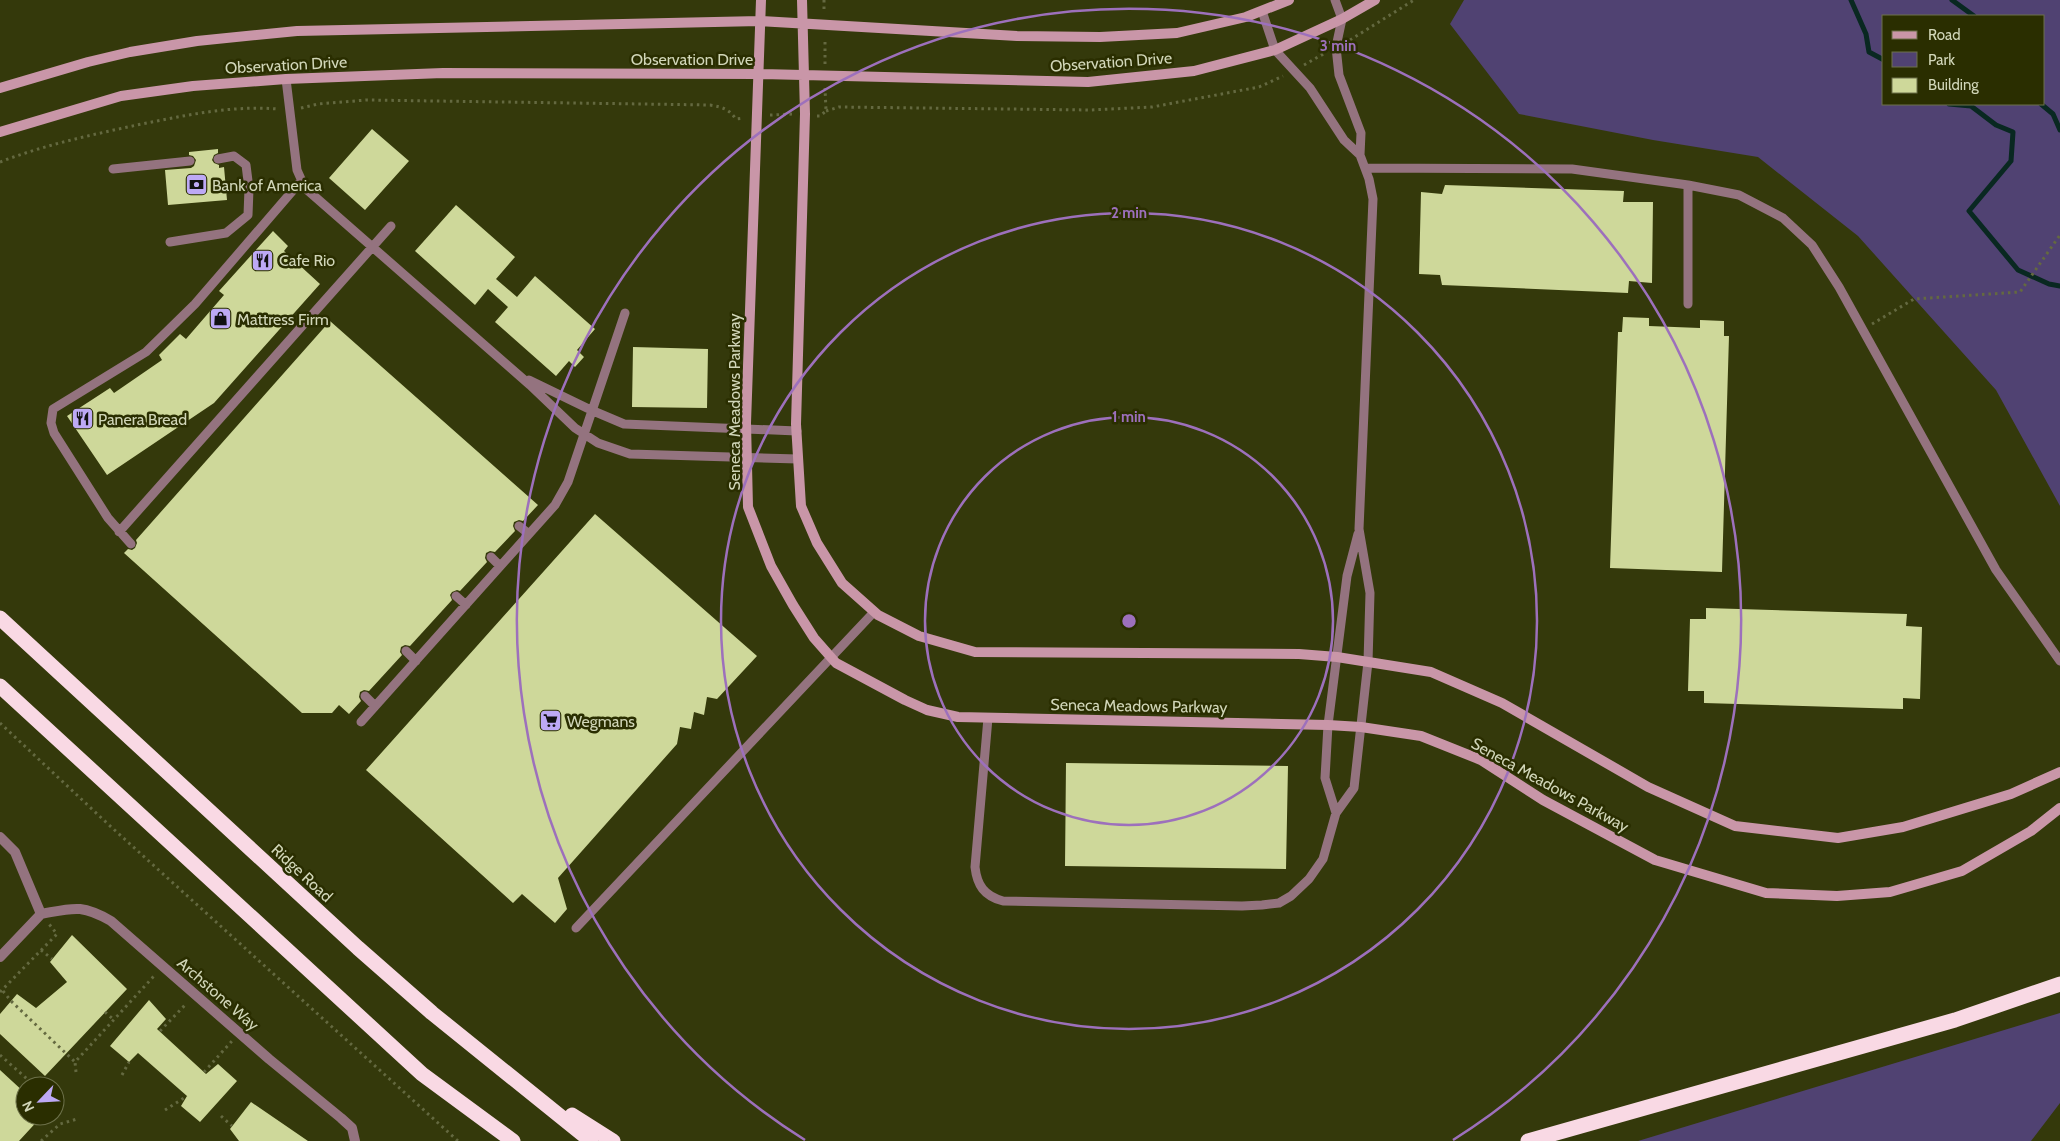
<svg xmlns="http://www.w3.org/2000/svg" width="2060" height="1141" viewBox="0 0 2060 1141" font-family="Cabin,sans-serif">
<rect width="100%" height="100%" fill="#34390b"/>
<path fill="#504272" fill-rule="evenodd" d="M 1464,0 L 2060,0 L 2060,506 L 1996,390 L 1858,236 L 1758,157 L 1653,140 L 1519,114 L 1450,24 ZM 1884,16 L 2044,16 L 2044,104 L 1884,104 Z
M 2060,1013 L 2060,1103 L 2031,1141 L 1638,1141 Z"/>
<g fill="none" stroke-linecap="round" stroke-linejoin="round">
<path stroke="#092821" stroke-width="5" d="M 1851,0 L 1866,34 L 1869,52 L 1884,60
M 1952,0 L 1974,16
M 1949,104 L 1971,106 L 1996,125 L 2013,132 L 2011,161 L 1969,211 L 2018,270 L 2049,284 L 2060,286
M 2041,104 L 2053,114 L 2060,130"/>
</g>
<path fill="#ced89a" d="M 372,129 L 409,161 L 365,210 L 329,178 Z
M 218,149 L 218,153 L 214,155 L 212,160 L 214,163 L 219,165 L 219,168 L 224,167 L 227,200 L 168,205 L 165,170 L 191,168 L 194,166 L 196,160 L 193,156 L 189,155 L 189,152 Z
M 1445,185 L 1624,191 L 1623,202 L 1653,202 L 1652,283 L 1629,281 L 1628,293 L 1442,285 L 1440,275 L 1419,274 L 1421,192 L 1442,194 Z
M 456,205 L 515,257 L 496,279 L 517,297 L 535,276 L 595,329 L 577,350 L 584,357 L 575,367 L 569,361 L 556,376 L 495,322 L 508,307 L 488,289 L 475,305 L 415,251 Z
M 273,231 L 288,246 L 284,251 L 320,284 L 214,403 L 107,475 L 67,416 L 110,388 L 114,393 L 162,360 L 159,355 L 180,334 L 186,339 L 224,295 L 219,291 Z
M 1623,317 L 1649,318 L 1649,326 L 1700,328 L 1700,320 L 1724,321 L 1724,336 L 1729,336 L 1722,572 L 1610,568 L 1618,332 L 1622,332 Z
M 330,321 L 538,505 L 523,521 L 519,520 L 514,522 L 513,526 L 515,531 L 495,552 L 490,551 L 486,553 L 485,558 L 487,562 L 460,591 L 457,590 L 452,592 L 450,595 L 452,600 L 410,646 L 405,645 L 401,647 L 400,652 L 402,655 L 369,691 L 364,690 L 360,692 L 359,697 L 361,701 L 349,714 L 339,705 L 332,713 L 302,713 L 124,553 L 128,549 L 132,550 L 135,548 L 137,543 L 136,540 Z
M 633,347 L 708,349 L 707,408 L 632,407 Z
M 595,514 L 757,656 L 717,699 L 707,697 L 704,715 L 694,712 L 691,729 L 680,727 L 677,744 L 558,878 L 567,909 L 555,923 L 522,894 L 513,903 L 366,770 Z
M 1706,608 L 1907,614 L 1906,626 L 1922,627 L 1920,699 L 1903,698 L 1903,709 L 1704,703 L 1704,691 L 1688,691 L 1690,619 L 1706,619 Z
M 1066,763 L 1288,766 L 1286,869 L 1065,866 Z
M 72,935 L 127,989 L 45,1076 L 0,1034 L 0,1014 L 17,994 L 36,1008 L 67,982 L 50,962 Z
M 149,1000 L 166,1019 L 157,1029 L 206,1074 L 218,1064 L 237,1081 L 200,1122 L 181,1106 L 187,1096 L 138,1053 L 129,1062 L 110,1046 Z
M 0,1070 L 25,1093 L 25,1116 L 42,1116 L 19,1141 L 0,1141 Z
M 251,1102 L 308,1141 L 239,1141 L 230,1129 Z"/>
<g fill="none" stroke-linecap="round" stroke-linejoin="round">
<path stroke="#646940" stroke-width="3" stroke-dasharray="2.5 4" stroke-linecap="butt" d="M 824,0 L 824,12
M 1350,40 L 1414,0
M 825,64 L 825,38
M 1304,65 L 1325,53
M 301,108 L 318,104 L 366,100 L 710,105 C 722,107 729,109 736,119 L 744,118
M 826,111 L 839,107 L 1090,110 L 1152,107 L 1259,87 L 1283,76
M 770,115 L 794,114
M 817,116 L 820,116 L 826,111 L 825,88
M 0,162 C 44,145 91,135 137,125 C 183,116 230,105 278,109
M 1872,324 L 1914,299 L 2020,292 L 2060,235
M 0,723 L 109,825 L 458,1141
M 41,950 L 52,959
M 3,991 L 11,1001 L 75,1062
M 0,992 L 57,934 L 49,924
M 105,1012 L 114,1020
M 160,1031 L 187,1003
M 0,1055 L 35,1086
M 76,1072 L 75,1062 L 154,976
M 204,1072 L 232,1041
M 122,1075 L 129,1062
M 55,1097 L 68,1097
M 165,1110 L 187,1096
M 221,1116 L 232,1126
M 41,1141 L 60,1124 L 77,1119"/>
<path stroke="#94737f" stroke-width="9" d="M 1262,11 L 1275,50 L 1310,88 L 1344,140 L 1360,155 L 1361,133 L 1339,75 L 1336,47 L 1342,19 L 1335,0
M 286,79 L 297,170 L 305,188 L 530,385 L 575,428 L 598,443 L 630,454 L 798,459
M 1365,168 L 1572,169 L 1688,185 L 1739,195 L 1783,218 L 1812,245 L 1839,287 L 1996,570 L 2060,661
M 113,169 L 190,161
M 170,242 L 226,233 L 248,215 L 249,189 L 246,165 L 234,156 L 218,159
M 1688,304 L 1688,185
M 529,380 L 591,410 L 624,424 L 797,431
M 519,526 L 529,534
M 119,532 L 391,226
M 131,544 L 108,518 L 54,433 L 51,423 L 53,409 L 146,352 L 195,304 L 301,181
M 491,557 L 500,566
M 456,596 L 466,605
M 406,651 L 416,661
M 365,696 L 375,706
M 988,718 L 975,867 C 977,885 984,896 1003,901 L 1242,906 L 1262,905 L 1279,903 L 1291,896 L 1309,879 L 1323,859 L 1336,813 L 1354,788 L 1368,662 L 1370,593 L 1359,529 L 1373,199 L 1369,179 L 1360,155
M 361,722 L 555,505 L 568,482 L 625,313
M 1336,813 L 1325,778 L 1328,725 L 1347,576 L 1358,534
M 576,928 L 874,612"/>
<path stroke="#94737f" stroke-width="10" d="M 0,837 L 15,852 L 41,914 L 0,957
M 41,914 C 74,908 81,904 111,921 L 269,1059 L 341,1118 L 352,1128 L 355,1141"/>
<path stroke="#c996a8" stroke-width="10" d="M 761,0 L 746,423 L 748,507 L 771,566 L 793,605 L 814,638 L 836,663 L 905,700 L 927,710 L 958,717 L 1328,725 L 1361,727 L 1421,736 L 1481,760 L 1543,800 L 1655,860 L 1766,893 L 1837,896 L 1890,892 L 1962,871 L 2031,831 L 2060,808
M 802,0 L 805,114 L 796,424 L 801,506 L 817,543 L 842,583 L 878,615 L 919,636 L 975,652 L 1299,654 L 1337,657 L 1431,672 L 1502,703 L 1648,787 L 1735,826 L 1838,838 L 1903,827 L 2011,794 L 2060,772
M 0,88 L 88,62 L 130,52 L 197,41 L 297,31 L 760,21 L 1017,36 L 1100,37 L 1177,33 L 1246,17 L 1289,0
M 0,132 L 121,96 L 193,86 L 286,79 L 443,73 L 758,74 L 1088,82 L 1194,71 L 1275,50 L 1342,19 L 1375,0"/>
<path stroke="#f9d9e4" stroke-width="15" d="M 0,618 L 358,948 L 432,1013 L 591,1141
M 0,686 L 422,1074 L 513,1141
M 572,1115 L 613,1141
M 1528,1141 L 1955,1020 L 2060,984"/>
</g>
<g fill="none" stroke="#9d70bc" stroke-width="2.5">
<circle cx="1129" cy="621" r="204"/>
<circle cx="1129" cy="621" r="408"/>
<path d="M805 1140A612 612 0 1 1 1453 1140"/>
</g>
<defs>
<symbol id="bank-square" viewBox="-11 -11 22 22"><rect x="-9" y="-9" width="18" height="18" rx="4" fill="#bda9f5" stroke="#2a2e00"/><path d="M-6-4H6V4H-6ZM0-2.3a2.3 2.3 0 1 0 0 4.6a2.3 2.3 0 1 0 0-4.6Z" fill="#111"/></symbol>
<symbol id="restaurant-square" viewBox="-11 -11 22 22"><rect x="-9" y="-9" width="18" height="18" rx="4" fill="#bda9f5" stroke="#2a2e00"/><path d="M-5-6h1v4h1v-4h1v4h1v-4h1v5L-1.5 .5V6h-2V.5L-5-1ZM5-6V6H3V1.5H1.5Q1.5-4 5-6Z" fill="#111"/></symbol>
<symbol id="shop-square" viewBox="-11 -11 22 22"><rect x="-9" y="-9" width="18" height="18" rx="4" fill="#bda9f5" stroke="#2a2e00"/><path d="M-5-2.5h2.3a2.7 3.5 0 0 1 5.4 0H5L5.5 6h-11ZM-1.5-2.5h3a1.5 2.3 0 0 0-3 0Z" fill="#111"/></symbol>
<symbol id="supermarket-square" viewBox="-11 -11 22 22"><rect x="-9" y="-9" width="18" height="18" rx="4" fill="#bda9f5" stroke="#2a2e00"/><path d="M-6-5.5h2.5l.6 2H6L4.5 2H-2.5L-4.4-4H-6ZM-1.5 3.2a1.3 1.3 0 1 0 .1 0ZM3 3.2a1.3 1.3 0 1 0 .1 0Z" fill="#111"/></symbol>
</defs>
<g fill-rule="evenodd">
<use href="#bank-square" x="184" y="172" width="25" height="25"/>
<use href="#restaurant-square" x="250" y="248" width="25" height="25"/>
<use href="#shop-square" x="208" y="306" width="25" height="25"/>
<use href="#restaurant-square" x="70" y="406" width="25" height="25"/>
<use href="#supermarket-square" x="538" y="708" width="25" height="25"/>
</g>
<g text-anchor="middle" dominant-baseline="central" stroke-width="5" stroke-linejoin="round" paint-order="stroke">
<g font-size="16" fill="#d1d6b8" stroke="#2a2e00">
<text x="692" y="59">Observation Drive</text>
<text transform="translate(1111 62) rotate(-4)">Observation Drive</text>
<text transform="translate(286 65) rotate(-3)">Observation Drive</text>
<text transform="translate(734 402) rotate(-90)">Seneca Meadows Parkway</text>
<text transform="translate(1139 706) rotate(1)">Seneca Meadows Parkway</text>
<text transform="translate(1550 785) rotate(29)">Seneca Meadows Parkway</text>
<text transform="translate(302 873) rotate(43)">Ridge Road</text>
<text transform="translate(218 994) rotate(41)">Archstone Way</text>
</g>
<g font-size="16" fill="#d1d6b8" stroke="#2a2e00" text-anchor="start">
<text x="212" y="185">Bank of America</text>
<text x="279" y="260">Cafe Rio</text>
<text x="237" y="319">Mattress Firm</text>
<text x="98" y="419">Panera Bread</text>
<text x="567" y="721">Wegmans</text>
</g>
</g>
<circle cx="1129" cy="621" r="8" fill="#9d70bc" stroke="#2a2e00" stroke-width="2.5"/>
<g font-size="15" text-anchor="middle" font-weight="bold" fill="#9d70bc" stroke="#2a2e00" stroke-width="5" stroke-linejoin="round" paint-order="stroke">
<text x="1338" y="51">3 min</text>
<text x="1129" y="218">2 min</text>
<text x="1129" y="422">1 min</text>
</g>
<rect x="1882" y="15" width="162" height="90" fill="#2a2e00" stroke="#6d714a"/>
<rect x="1892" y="31" width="25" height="8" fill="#c996a8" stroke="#6d714a"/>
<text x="1928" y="40" font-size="15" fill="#d1d6b8">Road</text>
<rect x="1892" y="52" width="25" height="15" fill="#504272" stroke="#6d714a"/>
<text x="1928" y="65" font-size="15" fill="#d1d6b8">Park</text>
<rect x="1892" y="78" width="25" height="15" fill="#ced89a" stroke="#6d714a"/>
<text x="1928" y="90" font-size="15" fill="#d1d6b8">Building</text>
<g transform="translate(40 1101) rotate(245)"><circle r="24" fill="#2a2e00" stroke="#6d714a"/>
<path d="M0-4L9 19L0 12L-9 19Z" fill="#bda9f5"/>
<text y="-8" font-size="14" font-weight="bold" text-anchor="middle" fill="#d1d6b8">N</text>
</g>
</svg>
